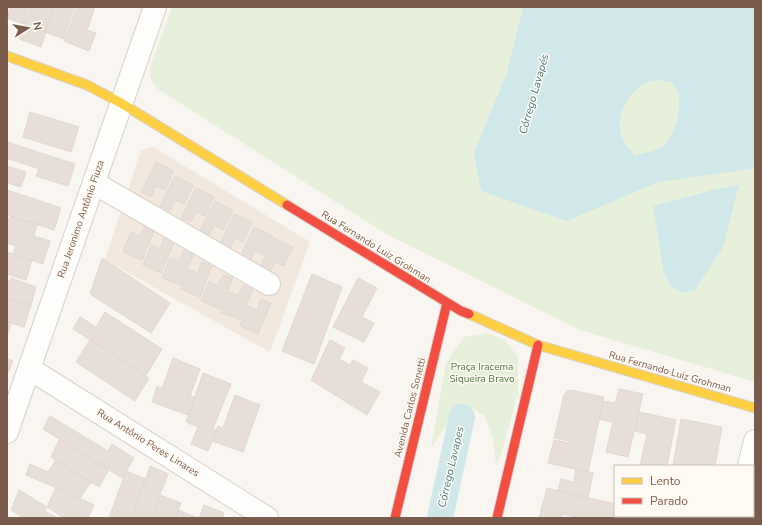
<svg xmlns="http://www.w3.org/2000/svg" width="762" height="525" viewBox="0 0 762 525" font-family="'Nunito Sans',sans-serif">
<rect width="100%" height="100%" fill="#f9f5f0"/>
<path fill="#f2e8de" d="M 153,147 L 310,242 L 270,352 L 105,260 L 141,150 Z"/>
<path fill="#e7f0db" d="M 172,7 L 755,7 L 755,382 L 580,330 L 388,235 L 158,89 L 151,81 L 150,68 Z
M 487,333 L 505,340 L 518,357 L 518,395 L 501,454 L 496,465 L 493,439 L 485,416 L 468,405 L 450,420 L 431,448 L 446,363 L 464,337 Z"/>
<path fill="#d0e8ea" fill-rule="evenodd" d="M 523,7 L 755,7 L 755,164 L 751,169 L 658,182 L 567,221 L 481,191 L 474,153 L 507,73 ZM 660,80 L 671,82 C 674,85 677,89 678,92 C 682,106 676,136 664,145 C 656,151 646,153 635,155 C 632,151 627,147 625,143 C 611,122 626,92 648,82 C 651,81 656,81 660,80 Z
M 739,185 L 723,247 L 695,290 L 683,292 L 673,288 L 664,274 L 653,206 L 713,190 Z"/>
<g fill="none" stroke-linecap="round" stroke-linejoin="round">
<path stroke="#d0e8ea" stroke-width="26" d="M 440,518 L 462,417"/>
</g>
<path fill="#e6ded7" stroke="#e2d8d2" d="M 10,7 L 28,7 L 23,24 L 7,18 Z
M 30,7 L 54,7 L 41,47 L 19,39 Z
M 54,7 L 75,7 L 63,39 L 45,32 Z
M 77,7 L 95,7 L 87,30 L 96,33 L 89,51 L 64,41 Z
M 30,112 L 79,127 L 71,152 L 23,137 Z
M 7,142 L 75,164 L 68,186 L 36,176 L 39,169 L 7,158 Z
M 156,162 L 174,171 L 165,190 L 156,186 L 151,197 L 141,192 Z
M 7,166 L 26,172 L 21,187 L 7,183 Z
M 175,176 L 193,185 L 184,204 L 175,200 L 170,211 L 160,206 Z
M 196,188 L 214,197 L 205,216 L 196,212 L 191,222 L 181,218 Z
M 7,190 L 61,208 L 54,230 L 7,215 Z
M 215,201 L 233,211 L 223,230 L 214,225 L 209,236 L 200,231 Z
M 234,214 L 252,222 L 243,242 L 235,238 L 230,248 L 220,244 Z
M 10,216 L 37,224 L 34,236 L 50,241 L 43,264 L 13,254 L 16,246 L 7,243 L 7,224 Z
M 145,225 L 155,229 L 142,260 L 123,252 L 131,232 L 140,236 Z
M 254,227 L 273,236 L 264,255 L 255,251 L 250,262 L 240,257 Z
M 164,238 L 174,242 L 161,273 L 143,265 L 151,245 L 160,249 Z
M 274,238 L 293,247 L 284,266 L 275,262 L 270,273 L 260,268 Z
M 184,250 L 193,255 L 181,285 L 162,278 L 170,258 L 179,261 Z
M 7,252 L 32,260 L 26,280 L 7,274 Z
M 102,258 L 170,303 L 151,333 L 90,294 Z
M 202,262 L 212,266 L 200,297 L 181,289 L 189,269 L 198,273 Z
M 312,274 L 342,287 L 314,364 L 282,351 Z
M 223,275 L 233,278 L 220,309 L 201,301 L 209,282 L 218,285 Z
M 11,278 L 36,287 L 31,305 L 7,298 L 7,281 L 9,282 Z
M 358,278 L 377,288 L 362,317 L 374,323 L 364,342 L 333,327 Z
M 243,285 L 253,289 L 240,320 L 221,312 L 229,292 L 238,296 Z
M 7,298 L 31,305 L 24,327 L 7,322 Z
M 261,299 L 271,303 L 258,334 L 240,326 L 248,306 L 257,310 Z
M 105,312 L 162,349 L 146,375 L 73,329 L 80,317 L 96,327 Z
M 7,322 L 11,323 L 7,336 Z
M 90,340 L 149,378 L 135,401 L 76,362 Z
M 330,340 L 345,348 L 339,359 L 350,365 L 353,360 L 368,368 L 361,382 L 380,392 L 367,415 L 311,380 Z
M 173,358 L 200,369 L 190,396 L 195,397 L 188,415 L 152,402 L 157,386 L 162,389 Z
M 7,359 L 13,361 L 9,371 L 7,370 Z
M 203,373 L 231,384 L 213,429 L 217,430 L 208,451 L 191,444 L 198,427 L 186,422 Z
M 619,389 L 643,394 L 628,457 L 606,452 L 613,422 L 599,419 L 603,401 L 615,403 Z
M 571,390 L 604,397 L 588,472 L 548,463 L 554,440 L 569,443 L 569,441 L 554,438 L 564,395 L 567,391 Z
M 235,395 L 260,405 L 243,452 L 212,441 L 218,426 L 223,428 Z
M 639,412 L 676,420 L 667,466 L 640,466 L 647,434 L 635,431 Z
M 50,416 L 108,451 L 112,444 L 134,458 L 122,478 L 43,429 Z
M 681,419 L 722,427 L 715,466 L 673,466 Z
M 59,440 L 109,469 L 99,487 L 51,457 Z
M 56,460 L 91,482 L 80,498 L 26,475 L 30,464 L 48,472 Z
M 150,466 L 168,474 L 151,518 L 132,518 Z
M 576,469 L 593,473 L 588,498 L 558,491 L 561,479 L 574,482 Z
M 126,471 L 146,479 L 132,518 L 109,518 Z
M 56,487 L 94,505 L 88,518 L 64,518 L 47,507 Z
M 547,488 L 615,504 L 614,518 L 581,518 L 562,514 L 561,518 L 539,518 Z
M 19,490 L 47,507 L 45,511 L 57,518 L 24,518 L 11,510 Z
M 160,495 L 181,503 L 175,518 L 151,518 Z
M 204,505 L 224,513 L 222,518 L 199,518 Z
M 178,510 L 198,518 L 175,518 Z
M 624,516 L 663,516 L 663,518 L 623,518 Z
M 663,516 L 705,516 L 705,518 L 663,518 Z"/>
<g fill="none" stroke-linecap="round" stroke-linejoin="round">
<defs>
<path id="street" d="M 94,183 L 269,284
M 30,369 L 267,518
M 7,432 L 155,7
M 749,466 L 755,441
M 737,518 L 738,516"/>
<path id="slow" d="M 7,56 L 87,85 L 121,103 L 287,205
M 469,314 L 538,345 L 755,408"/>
<path id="jam" d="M 287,205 L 461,311 L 469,314
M 395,518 L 447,303
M 497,518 L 538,345"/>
</defs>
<use href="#street" stroke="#d7d1cb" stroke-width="24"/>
<use href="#slow" stroke="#d9d2cb" stroke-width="11"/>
<use href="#jam" stroke="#d9d2cb" stroke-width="11"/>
<use href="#street" stroke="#fefefd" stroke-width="22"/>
<use href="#slow" stroke="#ffcf43" stroke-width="9"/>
<use href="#jam" stroke="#f24e42" stroke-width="9"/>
</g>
<g text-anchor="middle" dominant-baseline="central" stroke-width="3" stroke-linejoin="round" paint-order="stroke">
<g font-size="10" fill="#7a5c4d" stroke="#fffaf3">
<text transform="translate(81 219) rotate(-71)">Rua Jeronimo Antônio Fiuza</text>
<text transform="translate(376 247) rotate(32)">Rua Fernando Luiz Grohman</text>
<text transform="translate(670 372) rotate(16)">Rua Fernando Luiz Grohman</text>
<text transform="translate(410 408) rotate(-76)">Avenida Carlos Sonetti</text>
<text transform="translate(148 443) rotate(32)">Rua Antônio Peres Linares</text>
</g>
<g font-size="10" fill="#537a41" stroke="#fffaf3">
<text x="482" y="367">Praça Iracema<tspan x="482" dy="12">Siqueira Bravo</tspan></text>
</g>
<g font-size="11" font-style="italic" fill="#437c86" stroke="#fffaf3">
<text transform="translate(534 94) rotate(-74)">Córrego Lavapés</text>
<text transform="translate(451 467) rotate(-77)">Córrego Lavapes</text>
</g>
</g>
<rect width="762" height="525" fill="none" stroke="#7a5c4d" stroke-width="16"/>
<rect x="614" y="465" width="140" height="52" fill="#fffaf3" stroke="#cabbb1"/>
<rect x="622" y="478" width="20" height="6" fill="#ffcf43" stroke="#cabbb1"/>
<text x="650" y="485" font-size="12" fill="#7a5c4d">Lento</text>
<rect x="622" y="498" width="20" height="6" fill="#f24e42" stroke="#cabbb1"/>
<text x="650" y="505" font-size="12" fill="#7a5c4d">Parado</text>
<g transform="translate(28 28) rotate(79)" stroke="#fffaf3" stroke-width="3" paint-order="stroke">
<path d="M0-3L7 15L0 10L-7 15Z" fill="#7a5c4d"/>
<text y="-6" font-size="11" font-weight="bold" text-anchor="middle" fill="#7a5c4d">N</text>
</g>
</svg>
